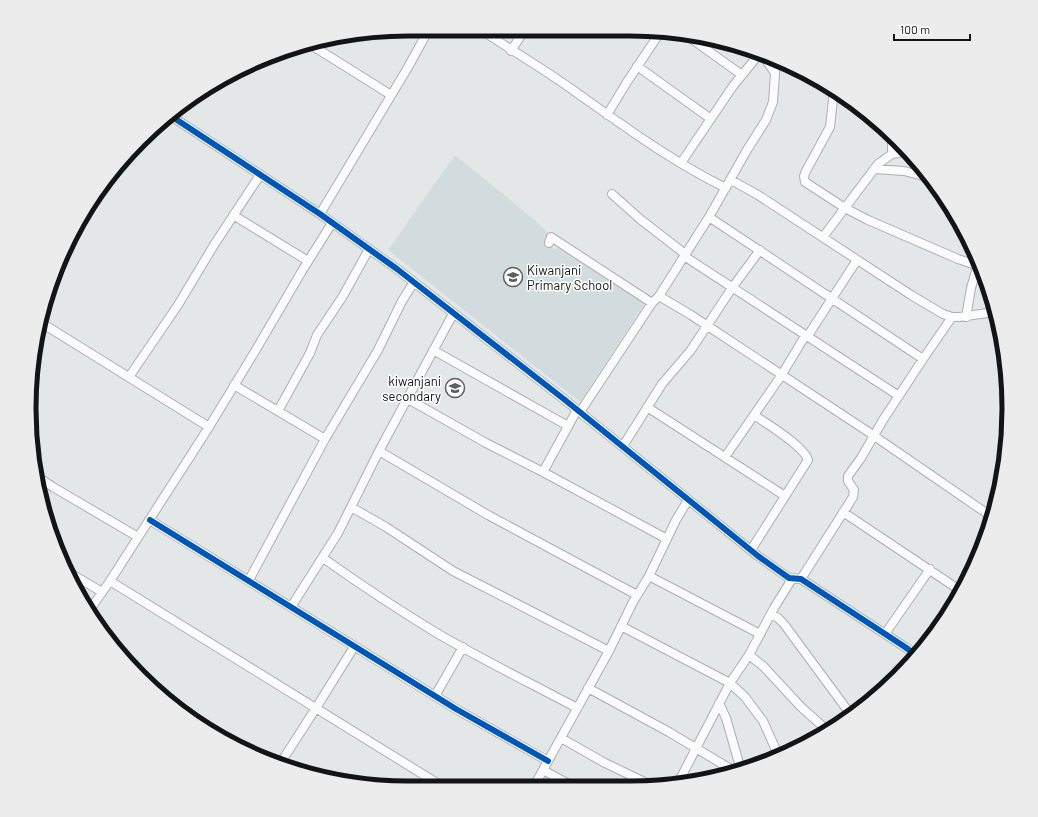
<svg xmlns="http://www.w3.org/2000/svg" width="1038" height="817" viewBox="0 0 1038 817" font-family="Barlow,sans-serif">
<rect width="100%" height="100%" fill="#e4e7e8"/>
<path fill="#d2dcdf" d="M 455,155 L 520,208 L 539,224 L 547,232 L 551,247 L 555,249 L 561,248 L 645,303 L 580,402 L 388,250 Z"/>
<g fill="none" stroke-linecap="round" stroke-linejoin="round">
<defs>
<path id="minor" d="M 480,29 C 512,51 546,70 577,93 C 625,127 673,162 726,188
M 689,37 L 742,75
M 308,43 L 391,95
M 317,49 L 323,40
M 511,51 L 525,29
M 761,53 L 775,73
M 637,66 L 711,119
M 834,90 L 830,127 L 806,171 L 804,176 L 805,182 L 845,208 L 868,220 L 958,259 L 979,266
M 607,115 L 627,82 L 661,31
M 171,116 L 320,214 L 397,269 L 565,400 L 758,556 L 789,578 L 801,579 L 905,647 L 916,655
M 892,154 L 892,138
M 681,163 L 733,86 L 760,53
M 874,169 L 904,171 L 923,176
M 731,180 L 758,195 L 911,295 L 943,314 L 952,317 L 959,317 L 995,312
M 612,194 L 640,219 L 685,254
M 320,214 L 407,69 L 429,29
M 233,215 L 308,261
M 709,217 L 923,359
M 823,237 L 878,164 L 892,154 L 903,152
M 549,243 L 551,237 L 652,303
M 684,256 L 899,396
M 659,296 L 691,315 L 867,431 L 992,517
M 966,317 L 971,288 L 978,264
M 40,322 L 209,427
M 807,337 L 857,260
M 433,350 L 568,426
M 129,377 L 178,305 L 214,245 L 260,175
M 234,385 L 325,439
M 408,399 L 486,443 L 543,472 L 667,539
M 647,407 L 785,496
M 278,411 L 310,353 L 317,335 L 343,296 L 369,249
M 580,412 L 652,303 L 659,296 L 709,217 L 747,150 L 766,120 L 773,102 L 776,60
M 623,446 L 662,384 L 691,350 L 732,288 L 760,250
M 379,451 L 488,515 L 637,595
M 725,457 L 781,376 L 805,336
M 543,472 L 577,410
M 38,477 L 53,487 L 138,537
M 351,507 L 386,527 L 453,571 L 609,651
M 843,512 L 961,591
M 150,520 L 456,709 L 548,761
M 751,550 L 808,460 C 804,446 767,424 754,415
M 323,558 C 361,585 400,611 440,635 C 485,661 532,684 577,708
M 70,573 L 102,592
M 649,576 L 760,634
M 801,579 L 853,497 L 854,490 L 848,481 L 848,476 L 861,458 L 883,420 L 923,359 L 952,317
M 249,580 L 325,439 L 378,350 L 402,301 L 414,282
M 110,581 L 445,788
M 291,607 L 338,533 L 379,451 L 453,314
M 89,611 L 110,581 L 209,427 L 257,348 L 302,271 L 332,223
M 771,614 L 778,618 L 784,624 L 851,715
M 621,626 L 730,683 L 745,697 L 763,721 L 776,750 L 780,755
M 885,634 L 930,569
M 749,655 L 763,666 L 801,707 L 828,731
M 588,688 L 669,732 L 734,771
M 435,696 L 463,647
M 719,703 L 726,718 L 741,770
M 561,738 L 605,763 L 655,787
M 280,764 L 316,708 L 354,647
M 543,770 L 574,787
M 678,783 L 730,683 L 749,655 L 774,608 L 792,579
M 533,788 L 609,651 L 633,602 L 649,576 L 676,520 L 688,500"/>
</defs>
<use href="#minor" stroke="#acaeaf" stroke-width="10"/>
<use href="#minor" stroke="#fbfbfc" stroke-width="8"/>
<defs>
<path id="cycleway" d="M 171,116 L 320,214 L 397,269 L 565,400 L 758,556 L 789,578 L 801,579 L 905,647 L 916,655
M 150,520 L 456,709 L 548,761"/>
</defs>
<use href="#cycleway" stroke="#fff" stroke-width="8"/>
<use href="#cycleway" stroke="#0057b8" stroke-width="6"/>
</g>
<defs>
<symbol id="school-ring" viewBox="-11 -11 22 22"><circle r="9.5" fill="#fff" stroke="#5c5e5f" stroke-width="1.5"/><path d="M0-5L7-2L0 1L-7-2ZM-4 1L0 2.5L4 1V4Q0 6-4 4Z" fill="#5c5e5f"/></symbol>
</defs>
<g fill-rule="evenodd">
<use href="#school-ring" x="502" y="266" width="22" height="22"/>
<use href="#school-ring" x="444" y="377" width="22" height="22"/>
</g>
<g text-anchor="middle" dominant-baseline="central" stroke-width="3" stroke-linejoin="round" paint-order="stroke">
<g font-size="13" fill="#121415" stroke="#fff" text-anchor="start">
<text x="527" y="270">Kiwanjani<tspan x="527" dy="15">Primary School</tspan></text>
<text x="441" y="381" text-anchor="end">kiwanjani<tspan x="441" dy="15">secondary</tspan></text>
</g>
</g>
<path d="M0 0H1038V817H0ZM408 36H630A372 372 0 0 1 1002 408V409A372 372 0 0 1 630 781H408A372 372 0 0 1 36 409V408A372 372 0 0 1 408 36Z" fill="#ececec" fill-rule="evenodd"/>
<path fill="none" stroke="#121415" stroke-width="5" d="M408 36H630A372 372 0 0 1 1002 408V409A372 372 0 0 1 630 781H408A372 372 0 0 1 36 409V408A372 372 0 0 1 408 36Z"/>
<path d="M894 34v6h76v-6" fill="none" stroke="#121415" stroke-width="2"/>
<text x="900" y="34" font-size="12" fill="#121415" stroke="#ffffff" stroke-width="3" paint-order="stroke">100 m</text>
</svg>
